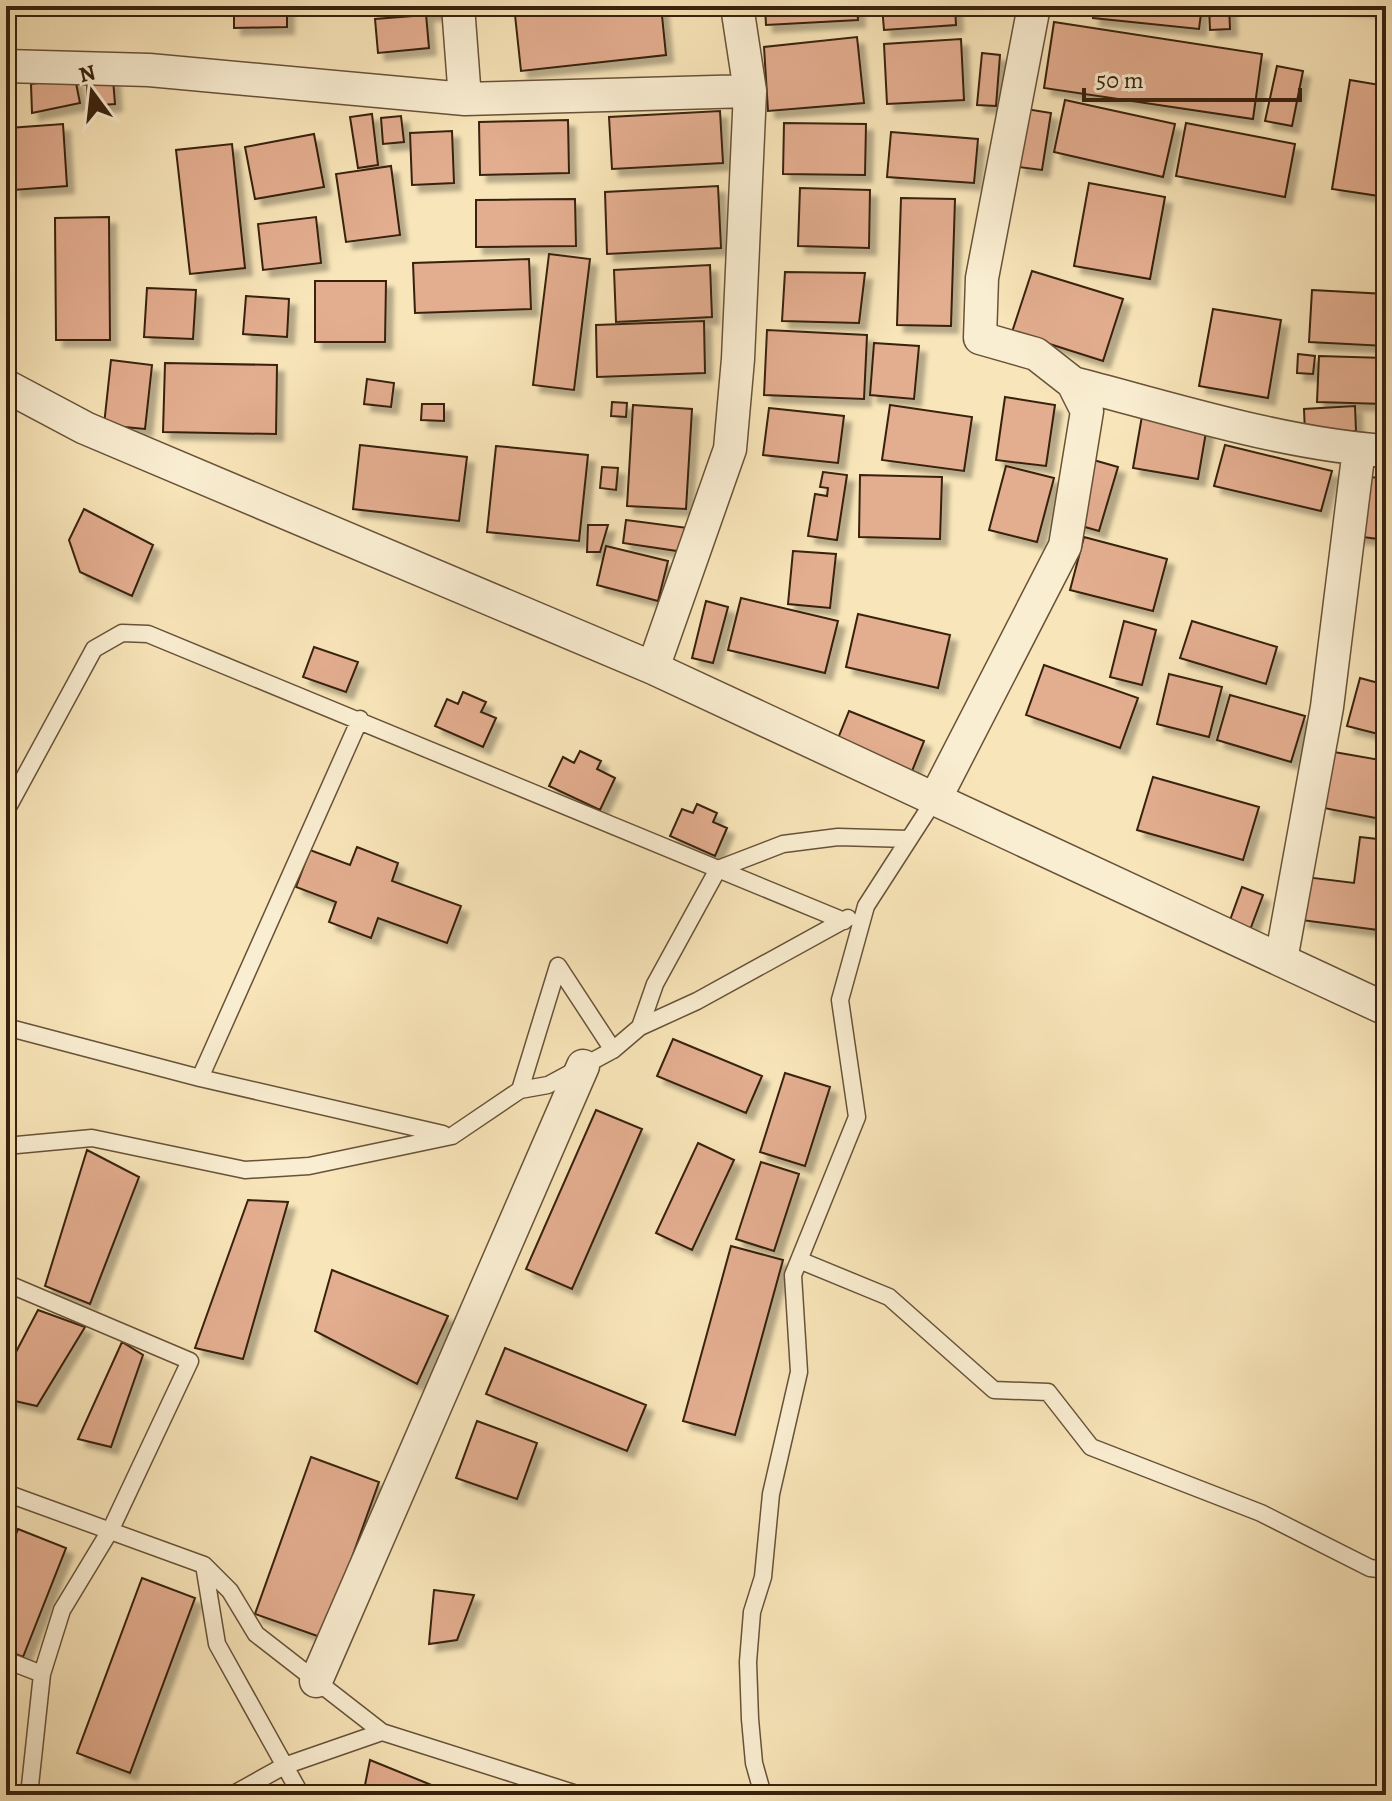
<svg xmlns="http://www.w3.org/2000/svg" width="1392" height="1801" viewBox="0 0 1392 1801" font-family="Alegreya,serif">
<defs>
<filter id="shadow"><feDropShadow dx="7" dy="7" stdDeviation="2" flood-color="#0004"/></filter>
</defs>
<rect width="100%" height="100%" fill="#f8e5b9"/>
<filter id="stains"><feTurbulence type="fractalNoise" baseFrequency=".0025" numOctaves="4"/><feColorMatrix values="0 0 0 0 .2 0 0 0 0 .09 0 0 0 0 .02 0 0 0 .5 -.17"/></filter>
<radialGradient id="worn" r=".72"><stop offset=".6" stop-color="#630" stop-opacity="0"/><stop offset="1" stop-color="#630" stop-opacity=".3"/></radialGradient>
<path fill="#e3ad8f" stroke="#38210d" stroke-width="2" filter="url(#shadow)" d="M 234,6 L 287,6 L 287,27 L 234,28 Z
M 411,6 L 443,6 L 444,12 L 426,14 L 429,48 L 378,53 L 375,19 L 412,16 Z
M 596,6 L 661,6 L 666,55 L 521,71 L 515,15 Z
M 765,6 L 857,6 L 858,20 L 766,25 Z
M 882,6 L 955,6 L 956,25 L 884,30 Z
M 1094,6 L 1202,6 L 1199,29 L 1093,18 Z
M 1209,6 L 1229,6 L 1230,29 L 1210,30 Z
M 1333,6 L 1384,6 L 1384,11 Z
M 1054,22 L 1262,54 L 1253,119 L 1044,88 Z
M 857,37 L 864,103 L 768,111 L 764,47 Z
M 961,39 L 964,100 L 887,104 L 884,44 Z
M 982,53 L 1000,55 L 996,106 L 977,105 Z
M 1277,66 L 1303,71 L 1292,126 L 1265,121 Z
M 75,78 L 80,103 L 32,113 L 31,84 Z
M 113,79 L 115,104 L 88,106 L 87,81 Z
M 1350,80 L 1386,86 L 1386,157 L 1379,196 L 1332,189 Z
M 1065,100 L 1175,124 L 1163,177 L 1054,152 Z
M 1026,109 L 1051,113 L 1042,170 L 1018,167 Z
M 720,111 L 723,163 L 612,169 L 609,117 Z
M 372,114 L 378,165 L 358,168 L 350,117 Z
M 401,116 L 404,142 L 383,144 L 381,118 Z
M 568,120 L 569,173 L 480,175 L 479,122 Z
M 784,123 L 866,124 L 865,175 L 783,174 Z
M 1186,123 L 1295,144 L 1285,197 L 1176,176 Z
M 63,124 L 67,186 L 13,190 L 9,128 Z
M 452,131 L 454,183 L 412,185 L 410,133 Z
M 891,132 L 978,139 L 974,183 L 887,177 Z
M 314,134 L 324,187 L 255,199 L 245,147 Z
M 232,144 L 245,268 L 190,274 L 176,150 Z
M 391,166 L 400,235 L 346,242 L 336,174 Z
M 1089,183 L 1165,197 L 1150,279 L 1074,266 Z
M 718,186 L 721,248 L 607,254 L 605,192 Z
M 800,188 L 870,190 L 869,248 L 798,246 Z
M 901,198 L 955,199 L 951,326 L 897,325 Z
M 575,199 L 576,246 L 476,247 L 476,200 Z
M 109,217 L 110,340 L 56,340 L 55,218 Z
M 316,217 L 321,263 L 263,270 L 258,224 Z
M 549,254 L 590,259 L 574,390 L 533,385 Z
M 529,259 L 531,309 L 415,313 L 413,263 Z
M 710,265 L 712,317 L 616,322 L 614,270 Z
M 1032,271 L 1123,299 L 1103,361 L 1012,332 Z
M 785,272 L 865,273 L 859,323 L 782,321 Z
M 315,281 L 386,281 L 385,342 L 315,342 Z
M 147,288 L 196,290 L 193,339 L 144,337 Z
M 1312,290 L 1386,294 L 1386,346 L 1309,342 Z
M 246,296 L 289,299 L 287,337 L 243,334 Z
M 1213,309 L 1281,320 L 1268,398 L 1199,386 Z
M 704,321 L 705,373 L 597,377 L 596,325 Z
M 767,330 L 867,335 L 864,399 L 764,395 Z
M 874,343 L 919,346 L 914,399 L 870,395 Z
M 1298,354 L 1315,356 L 1313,374 L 1297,373 Z
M 1319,356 L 1385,358 L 1384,404 L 1317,402 Z
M 111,360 L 152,365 L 145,429 L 104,425 Z
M 165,363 L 277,365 L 276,434 L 163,432 Z
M 367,379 L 394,383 L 391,407 L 364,404 Z
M 1005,397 L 1055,405 L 1046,466 L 996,460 Z
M 612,402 L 627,403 L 626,417 L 611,416 Z
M 422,404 L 444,404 L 444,421 L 421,420 Z
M 633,405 L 692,409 L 686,509 L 627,506 Z
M 890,405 L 972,417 L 964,471 L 882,460 Z
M 1355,406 L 1356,431 L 1305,433 L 1304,409 Z
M 769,408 L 844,416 L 838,463 L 763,455 Z
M 1142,416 L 1207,426 L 1198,479 L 1133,468 Z
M 360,445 L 467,457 L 459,521 L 353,509 Z
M 1225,445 L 1332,471 L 1321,511 L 1214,486 Z
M 496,446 L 588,455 L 579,541 L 487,532 Z
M 1090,459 L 1118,467 L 1099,531 L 1071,523 Z
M 1006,466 L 1054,478 L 1037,542 L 989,530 Z
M 602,467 L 618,468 L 616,490 L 600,488 Z
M 823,472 L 847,475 L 837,540 L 808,536 L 815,494 L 827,496 L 828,488 L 820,487 Z
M 860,475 L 942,477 L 940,539 L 859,537 Z
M 1364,476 L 1386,479 L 1386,540 L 1355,536 Z
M 84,509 L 153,545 L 132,596 L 80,572 L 69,540 Z
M 626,520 L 688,528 L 684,552 L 623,543 Z
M 588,525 L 608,525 L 600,552 L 587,552 Z
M 1084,537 L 1167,559 L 1153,611 L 1070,590 Z
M 606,546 L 668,561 L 658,601 L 597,585 Z
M 793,551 L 836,554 L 830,608 L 788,604 Z
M 741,598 L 838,621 L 825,673 L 728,650 Z
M 706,601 L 728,607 L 713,663 L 692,658 Z
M 858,614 L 950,635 L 938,688 L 846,667 Z
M 1124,621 L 1156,630 L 1142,685 L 1110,677 Z
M 1192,621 L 1277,647 L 1266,684 L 1180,658 Z
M 314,647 L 358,662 L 346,692 L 303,677 Z
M 1044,665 L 1138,698 L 1120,748 L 1026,715 Z
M 1169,674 L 1222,687 L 1209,737 L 1157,724 Z
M 1360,678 L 1386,685 L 1386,736 L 1347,726 Z
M 463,692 L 486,702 L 481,712 L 496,718 L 483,747 L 435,726 L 447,699 L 458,704 Z
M 1230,695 L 1305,716 L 1291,762 L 1217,740 Z
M 849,711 L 924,741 L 912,771 L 837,741 Z
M 580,751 L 601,761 L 597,769 L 615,778 L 600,810 L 549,786 L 563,757 L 574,763 Z
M 1334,752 L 1386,761 L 1386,820 L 1324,808 Z
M 1153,777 L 1259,807 L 1243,860 L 1137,830 Z
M 697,804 L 717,813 L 713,822 L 727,828 L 715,856 L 670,836 L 682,809 L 693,813 Z
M 1360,837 L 1386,840 L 1386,931 L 1301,920 L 1306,877 L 1354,883 Z
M 357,847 L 398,863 L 392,881 L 461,906 L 447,943 L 378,918 L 371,938 L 329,922 L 336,902 L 296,887 L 310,850 L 350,865 Z
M 1242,887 L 1263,895 L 1250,930 L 1229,923 Z
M 673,1039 L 762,1076 L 746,1113 L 657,1076 Z
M 785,1073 L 830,1087 L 805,1166 L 760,1152 Z
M 596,1110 L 642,1129 L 572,1289 L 526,1269 Z
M 698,1143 L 734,1160 L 692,1250 L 656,1233 Z
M 87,1150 L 139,1177 L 90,1304 L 45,1286 Z
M 761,1162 L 799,1174 L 774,1251 L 736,1239 Z
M 248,1200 L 288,1202 L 243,1359 L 195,1348 Z
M 731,1246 L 783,1260 L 735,1435 L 683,1421 Z
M 332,1270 L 448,1316 L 417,1384 L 315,1331 Z
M 38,1310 L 85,1327 L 37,1406 L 6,1399 L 6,1371 Z
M 122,1342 L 143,1355 L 111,1447 L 78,1439 Z
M 505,1348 L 646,1405 L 627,1451 L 486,1394 Z
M 477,1421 L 537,1443 L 517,1499 L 456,1478 Z
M 311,1457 L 379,1482 L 323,1638 L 255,1614 Z
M 18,1529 L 66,1548 L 23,1657 L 6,1650 L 6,1558 Z
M 142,1578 L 195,1598 L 130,1773 L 77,1753 Z
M 434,1590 L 474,1595 L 457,1640 L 429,1644 Z
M 370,1760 L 456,1795 L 363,1795 Z"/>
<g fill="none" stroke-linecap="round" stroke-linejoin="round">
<defs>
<path id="service" d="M 6,811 L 94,649 L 122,633 L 148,634 L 844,921
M 558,966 L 613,1050
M 6,1027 L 200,1078 L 443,1134
M 640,1027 L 655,984 L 718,869 L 783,844 L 838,837 L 909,839
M 200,1078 L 360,719
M 520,1090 L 558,966
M 6,1146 L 92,1138 L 245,1170 L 309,1166 L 452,1136 L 520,1090 L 548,1085 L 613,1050 L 640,1027 L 697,1001 L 848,918
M 799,1260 L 889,1297 L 994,1390 L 1048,1392 L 1091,1447 L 1261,1513 L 1370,1568 L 1386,1570
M 6,1283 L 190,1361 L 111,1529 L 62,1610 L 42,1674 L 29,1795
M 6,1493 L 204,1565 L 230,1591 L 256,1634 L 382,1732 L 580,1795
M 204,1565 L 217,1644 L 301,1795
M 6,1660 L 42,1674
M 232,1795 L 284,1766 L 382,1732
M 763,1795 L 754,1763 L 750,1719 L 748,1662 L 752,1612 L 763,1577 L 771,1494 L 799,1372 L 793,1275 L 857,1117 L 840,1000 L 866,906 L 935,799"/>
<path id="minor" d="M 458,6 L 465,99
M 6,66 L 149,70 L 465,99 L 750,91
M 1073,383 C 1173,409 1282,444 1386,451
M 6,386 L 85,428 L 653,668 L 1386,1009
M 653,668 L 730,449 L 738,359 L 750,91 L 737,6
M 935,799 L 1065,546 L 1087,411 L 1073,383 L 1036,354 L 980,338 L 982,278 L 1034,6
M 1281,960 L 1327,707 L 1359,449
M 316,1681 L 583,1066"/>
</defs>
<use href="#service" stroke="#685238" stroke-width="19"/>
<use href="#minor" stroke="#685238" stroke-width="35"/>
<use href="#service" stroke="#faeed2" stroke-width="16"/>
<use href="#minor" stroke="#faeed2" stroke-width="32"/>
</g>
<rect width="1392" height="1801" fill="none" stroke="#f8e5b9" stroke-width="32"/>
<rect x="8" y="8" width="1376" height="1785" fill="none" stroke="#38210d" stroke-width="4"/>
<rect x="16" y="16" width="1360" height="1769" fill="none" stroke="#38210d" stroke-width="2"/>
<g transform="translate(92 92) rotate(345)" stroke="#faeed2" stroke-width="6" paint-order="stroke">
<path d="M0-6L14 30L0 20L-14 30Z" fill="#38210d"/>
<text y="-12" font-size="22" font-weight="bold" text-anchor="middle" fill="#38210d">N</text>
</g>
<path d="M1084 88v12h216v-12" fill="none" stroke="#38210d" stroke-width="4"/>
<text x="1096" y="88" font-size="24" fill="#38210d" stroke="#faeed2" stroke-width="6" paint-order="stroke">50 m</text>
<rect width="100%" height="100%" filter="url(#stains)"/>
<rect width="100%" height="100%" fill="url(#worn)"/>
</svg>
